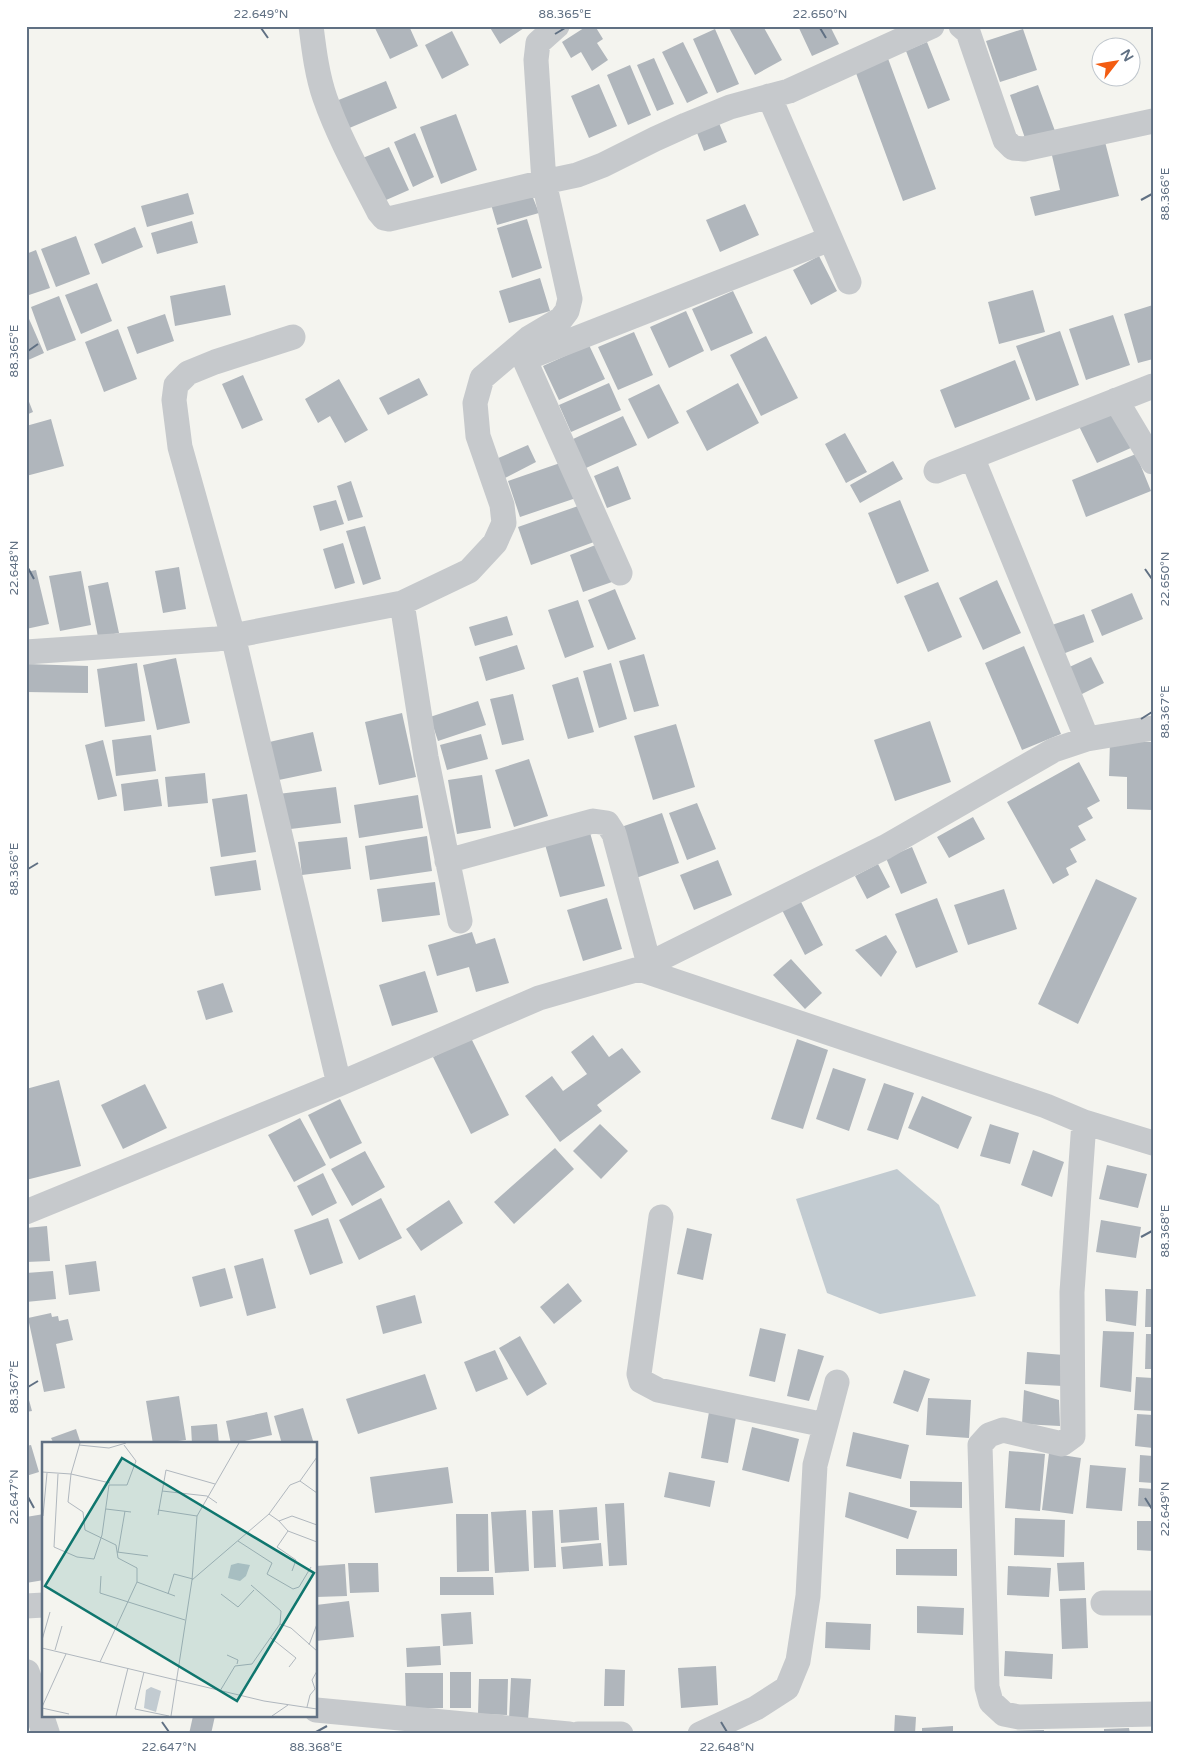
<svg xmlns="http://www.w3.org/2000/svg" width="1179" height="1760" viewBox="0 0 1179 1760" font-family="'Varela Round',sans-serif">
<rect width="100%" height="100%" fill="#f4f4ef"/>
<path fill="#c2cbd1" d="M 897,1169 L 939,1205 L 976,1296 L 880,1314 L 827,1293 L 796,1199 Z"/>
<path fill="#b0b6bc" d="M 374,26 L 409,26 L 418,46 L 390,59 Z
M 489,26 L 527,26 L 500,44 Z
M 587,26 L 595,26 L 603,39 L 597,43 L 608,60 L 592,71 L 581,52 L 571,58 L 562,42 Z
M 728,26 L 763,26 L 782,60 L 755,75 Z
M 798,26 L 830,26 L 839,44 L 812,56 Z
M 715,29 L 739,84 L 717,93 L 693,39 Z
M 1023,29 L 1037,70 L 1000,82 L 986,41 Z
M 452,31 L 469,65 L 442,79 L 425,45 Z
M 683,42 L 708,93 L 687,103 L 662,52 Z
M 927,42 L 950,100 L 928,109 L 906,51 Z
M 886,53 L 936,189 L 903,201 L 853,65 Z
M 654,58 L 674,104 L 657,111 L 637,65 Z
M 630,65 L 651,115 L 628,125 L 607,75 Z
M 386,81 L 397,108 L 347,129 L 336,101 Z
M 599,84 L 617,126 L 589,138 L 571,96 Z
M 1038,85 L 1055,131 L 1026,141 L 1010,95 Z
M 456,114 L 477,170 L 441,184 L 420,127 Z
M 716,116 L 727,142 L 704,151 L 694,125 Z
M 415,133 L 434,177 L 413,187 L 394,142 Z
M 1103,134 L 1119,196 L 1035,216 L 1030,197 L 1060,190 L 1050,147 Z
M 389,147 L 409,190 L 377,204 L 358,160 Z
M 530,190 L 539,213 L 497,225 L 490,201 Z
M 188,193 L 194,214 L 147,227 L 141,206 Z
M 745,204 L 759,235 L 720,252 L 706,220 Z
M 527,219 L 542,268 L 512,278 L 497,228 Z
M 192,221 L 198,243 L 157,254 L 151,233 Z
M 135,227 L 143,247 L 102,264 L 94,244 Z
M 76,236 L 90,274 L 56,287 L 41,249 Z
M 36,250 L 50,288 L 26,296 L 26,254 Z
M 819,256 L 837,291 L 811,305 L 793,270 Z
M 540,278 L 550,311 L 509,323 L 499,291 Z
M 97,283 L 112,321 L 81,334 L 65,295 Z
M 225,285 L 231,315 L 175,326 L 170,296 Z
M 1033,290 L 1045,332 L 999,344 L 988,302 Z
M 733,291 L 753,333 L 711,351 L 692,309 Z
M 59,296 L 76,340 L 47,351 L 31,307 Z
M 1153,305 L 1153,359 L 1138,363 L 1124,314 Z
M 686,311 L 704,351 L 669,368 L 650,327 Z
M 26,312 L 44,353 L 26,361 Z
M 165,314 L 174,341 L 137,354 L 127,327 Z
M 1113,315 L 1130,365 L 1086,380 L 1069,329 Z
M 118,329 L 137,379 L 104,392 L 85,342 Z
M 1060,331 L 1079,385 L 1036,401 L 1016,346 Z
M 634,332 L 653,375 L 618,390 L 598,347 Z
M 766,336 L 798,398 L 761,416 L 730,355 Z
M 589,345 L 605,379 L 559,400 L 543,366 Z
M 1015,360 L 1030,399 L 955,428 L 940,390 Z
M 243,375 L 263,420 L 242,429 L 222,384 Z
M 419,378 L 428,395 L 388,415 L 379,398 Z
M 339,379 L 368,430 L 345,443 L 330,416 L 318,423 L 305,399 Z
M 609,383 L 621,410 L 571,432 L 559,405 Z
M 738,383 L 759,423 L 707,451 L 686,411 Z
M 659,384 L 679,423 L 648,439 L 628,399 Z
M 26,394 L 33,412 L 26,415 Z
M 1113,406 L 1133,447 L 1097,463 L 1077,422 Z
M 623,416 L 637,445 L 586,468 L 573,439 Z
M 51,419 L 64,466 L 26,476 L 26,426 Z
M 845,433 L 867,472 L 846,483 L 825,444 Z
M 528,445 L 536,462 L 505,478 L 496,459 Z
M 1136,454 L 1151,491 L 1086,517 L 1072,480 Z
M 893,461 L 903,479 L 860,503 L 850,485 Z
M 563,462 L 576,498 L 520,517 L 508,481 Z
M 618,466 L 631,499 L 607,508 L 594,476 Z
M 351,481 L 363,517 L 348,521 L 337,486 Z
M 336,500 L 344,524 L 320,531 L 313,506 Z
M 900,500 L 929,571 L 897,584 L 868,513 Z
M 581,505 L 594,542 L 531,565 L 518,527 Z
M 365,526 L 381,579 L 363,585 L 346,531 Z
M 343,543 L 355,583 L 335,589 L 323,549 Z
M 598,544 L 612,582 L 583,592 L 570,555 Z
M 179,567 L 186,609 L 163,613 L 155,571 Z
M 36,570 L 49,624 L 26,629 L 26,572 Z
M 81,571 L 91,625 L 60,631 L 49,576 Z
M 997,580 L 1021,633 L 983,650 L 959,598 Z
M 108,582 L 119,633 L 98,637 L 88,586 Z
M 938,582 L 962,637 L 928,652 L 904,596 Z
M 615,589 L 636,639 L 608,650 L 588,600 Z
M 1132,593 L 1143,619 L 1102,636 L 1091,610 Z
M 578,600 L 594,647 L 565,658 L 548,610 Z
M 1084,614 L 1094,642 L 1060,655 L 1049,626 Z
M 507,616 L 513,635 L 475,646 L 469,627 Z
M 517,645 L 525,669 L 486,681 L 479,657 Z
M 1024,646 L 1061,734 L 1022,750 L 985,663 Z
M 644,654 L 659,706 L 634,712 L 619,661 Z
M 1091,657 L 1104,683 L 1076,697 L 1063,670 Z
M 176,658 L 190,723 L 157,730 L 143,665 Z
M 137,663 L 145,721 L 105,727 L 97,669 Z
M 611,663 L 627,719 L 599,728 L 583,671 Z
M 26,664 L 88,666 L 88,693 L 26,692 Z
M 578,677 L 594,732 L 568,739 L 552,685 Z
M 513,694 L 524,740 L 502,745 L 490,699 Z
M 478,701 L 486,725 L 438,741 L 430,717 Z
M 402,713 L 416,777 L 379,785 L 365,722 Z
M 930,721 L 951,782 L 895,801 L 874,740 Z
M 676,724 L 695,787 L 653,800 L 634,736 Z
M 313,732 L 322,771 L 274,781 L 265,743 Z
M 481,734 L 488,759 L 447,770 L 440,745 Z
M 151,735 L 156,771 L 116,776 L 112,740 Z
M 103,740 L 117,796 L 98,800 L 85,745 Z
M 1110,741 L 1153,742 L 1153,810 L 1127,809 L 1127,777 L 1109,776 Z
M 529,759 L 548,816 L 514,827 L 495,770 Z
M 1079,762 L 1100,801 L 1087,808 L 1093,818 L 1078,826 L 1086,840 L 1070,849 L 1077,862 L 1066,868 L 1069,875 L 1053,884 L 1007,802 Z
M 205,773 L 208,803 L 168,807 L 165,777 Z
M 482,775 L 491,828 L 457,834 L 448,780 Z
M 158,779 L 162,806 L 124,811 L 121,784 Z
M 336,787 L 341,823 L 282,830 L 278,794 Z
M 247,794 L 256,852 L 221,857 L 212,799 Z
M 418,795 L 423,828 L 359,838 L 354,805 Z
M 697,803 L 716,849 L 687,860 L 669,813 Z
M 662,813 L 679,863 L 636,878 L 624,826 Z
M 973,817 L 985,839 L 949,858 L 937,837 Z
M 589,829 L 605,886 L 560,897 L 544,841 Z
M 427,836 L 432,871 L 370,880 L 365,846 Z
M 347,837 L 351,869 L 302,875 L 298,842 Z
M 912,847 L 927,883 L 901,894 L 886,858 Z
M 256,860 L 261,890 L 215,896 L 210,867 Z
M 718,860 L 732,895 L 694,910 L 680,875 Z
M 878,864 L 890,887 L 867,899 L 855,876 Z
M 1096,879 L 1137,898 L 1078,1024 L 1038,1004 Z
M 435,882 L 440,915 L 382,922 L 377,889 Z
M 1004,889 L 1017,929 L 968,945 L 954,905 Z
M 607,898 L 622,949 L 583,961 L 567,910 Z
M 799,898 L 823,945 L 805,955 L 781,908 Z
M 937,898 L 958,952 L 916,968 L 895,914 Z
M 472,932 L 476,944 L 495,938 L 509,983 L 476,992 L 469,967 L 437,976 L 428,945 Z
M 886,935 L 897,952 L 881,977 L 855,950 Z
M 791,959 L 822,993 L 805,1009 L 773,975 Z
M 425,971 L 438,1012 L 392,1026 L 379,985 Z
M 223,983 L 233,1012 L 206,1020 L 197,991 Z
M 593,1035 L 609,1057 L 622,1048 L 641,1072 L 597,1105 L 602,1111 L 560,1142 L 525,1096 L 552,1076 L 563,1091 L 587,1074 L 571,1052 Z
M 471,1038 L 509,1115 L 471,1134 L 433,1057 Z
M 797,1039 L 828,1050 L 803,1129 L 771,1119 Z
M 833,1068 L 866,1079 L 849,1131 L 816,1119 Z
M 59,1080 L 81,1166 L 26,1180 L 26,1089 Z
M 884,1083 L 914,1093 L 898,1140 L 867,1130 Z
M 145,1084 L 167,1128 L 123,1149 L 101,1105 Z
M 922,1096 L 972,1117 L 958,1149 L 908,1128 Z
M 340,1099 L 362,1143 L 330,1159 L 308,1115 Z
M 300,1118 L 326,1165 L 294,1182 L 268,1135 Z
M 600,1124 L 628,1151 L 601,1179 L 573,1151 Z
M 990,1124 L 1019,1133 L 1010,1164 L 980,1156 Z
M 555,1148 L 574,1169 L 514,1224 L 494,1202 Z
M 1033,1150 L 1064,1162 L 1052,1197 L 1021,1185 Z
M 365,1151 L 385,1187 L 352,1206 L 331,1169 Z
M 1107,1165 L 1147,1174 L 1138,1208 L 1099,1199 Z
M 323,1173 L 337,1203 L 312,1216 L 297,1186 Z
M 381,1198 L 402,1238 L 359,1260 L 339,1220 Z
M 449,1200 L 463,1223 L 421,1251 L 406,1229 Z
M 328,1218 L 343,1263 L 310,1275 L 294,1230 Z
M 1101,1220 L 1141,1227 L 1136,1258 L 1096,1252 Z
M 47,1226 L 50,1261 L 26,1262 L 26,1228 Z
M 687,1228 L 712,1234 L 703,1280 L 677,1274 Z
M 263,1258 L 276,1308 L 247,1316 L 234,1266 Z
M 96,1261 L 100,1291 L 69,1295 L 65,1265 Z
M 225,1268 L 233,1298 L 200,1307 L 192,1277 Z
M 53,1271 L 56,1299 L 26,1302 L 26,1273 Z
M 568,1283 L 582,1301 L 554,1324 L 540,1307 Z
M 1105,1289 L 1138,1291 L 1136,1326 L 1106,1321 Z
M 1146,1289 L 1153,1289 L 1153,1327 L 1145,1327 Z
M 415,1295 L 422,1323 L 383,1334 L 376,1306 Z
M 51,1313 L 52,1317 L 58,1316 L 59,1321 L 68,1319 L 73,1340 L 56,1344 L 65,1388 L 44,1392 L 28,1318 Z
M 760,1328 L 786,1334 L 775,1382 L 749,1376 Z
M 1103,1331 L 1134,1332 L 1131,1392 L 1100,1387 Z
M 1146,1334 L 1153,1334 L 1153,1369 L 1145,1369 Z
M 520,1336 L 547,1384 L 527,1396 L 499,1348 Z
M 798,1349 L 824,1356 L 809,1401 L 787,1396 Z
M 495,1350 L 508,1379 L 476,1392 L 464,1362 Z
M 1027,1352 L 1064,1355 L 1063,1386 L 1025,1384 Z
M 904,1370 L 930,1379 L 918,1412 L 893,1403 Z
M 425,1374 L 437,1409 L 358,1434 L 346,1399 Z
M 1136,1377 L 1153,1378 L 1153,1411 L 1134,1410 Z
M 26,1389 L 32,1411 L 26,1412 Z
M 1024,1390 L 1059,1400 L 1060,1426 L 1022,1424 Z
M 179,1396 L 186,1440 L 153,1444 L 146,1401 Z
M 928,1398 L 971,1400 L 969,1438 L 926,1435 Z
M 303,1408 L 314,1444 L 282,1444 L 274,1416 Z
M 267,1412 L 272,1435 L 231,1444 L 226,1421 Z
M 709,1412 L 736,1417 L 728,1463 L 701,1458 Z
M 1137,1414 L 1153,1415 L 1153,1448 L 1135,1446 Z
M 217,1424 L 219,1444 L 192,1444 L 191,1426 Z
M 752,1427 L 799,1439 L 789,1482 L 742,1470 Z
M 76,1429 L 81,1444 L 54,1444 L 51,1438 Z
M 853,1432 L 909,1445 L 901,1479 L 846,1466 Z
M 31,1445 L 39,1472 L 26,1476 L 26,1446 Z
M 1009,1451 L 1045,1454 L 1040,1511 L 1005,1508 Z
M 1049,1453 L 1081,1458 L 1073,1514 L 1042,1510 Z
M 1140,1455 L 1153,1456 L 1153,1483 L 1139,1482 Z
M 1090,1465 L 1126,1468 L 1122,1511 L 1086,1508 Z
M 448,1467 L 453,1503 L 375,1513 L 370,1477 Z
M 669,1472 L 715,1481 L 710,1507 L 664,1497 Z
M 910,1481 L 962,1482 L 962,1508 L 910,1507 Z
M 1139,1488 L 1153,1489 L 1153,1507 L 1138,1506 Z
M 849,1492 L 917,1511 L 908,1539 L 845,1517 Z
M 624,1503 L 627,1565 L 609,1566 L 605,1504 Z
M 597,1507 L 599,1540 L 561,1543 L 559,1510 Z
M 526,1510 L 529,1571 L 495,1573 L 491,1512 Z
M 553,1510 L 556,1567 L 534,1568 L 532,1511 Z
M 44,1514 L 44,1580 L 26,1583 L 26,1517 Z
M 456,1514 L 488,1514 L 489,1571 L 457,1572 Z
M 1015,1518 L 1065,1520 L 1064,1557 L 1014,1555 Z
M 1137,1521 L 1153,1521 L 1153,1551 L 1137,1550 Z
M 601,1543 L 603,1566 L 563,1569 L 561,1547 Z
M 896,1549 L 957,1549 L 957,1576 L 896,1575 Z
M 1084,1562 L 1085,1590 L 1059,1591 L 1057,1563 Z
M 348,1563 L 378,1563 L 379,1592 L 350,1593 Z
M 345,1564 L 347,1596 L 316,1597 L 316,1566 Z
M 1008,1566 L 1051,1568 L 1049,1597 L 1007,1595 Z
M 440,1577 L 493,1577 L 494,1595 L 440,1595 Z
M 1086,1598 L 1088,1648 L 1062,1649 L 1060,1599 Z
M 349,1601 L 354,1637 L 316,1641 L 316,1605 Z
M 917,1606 L 964,1608 L 963,1635 L 917,1633 Z
M 471,1612 L 473,1644 L 443,1646 L 441,1614 Z
M 826,1622 L 871,1624 L 870,1650 L 825,1648 Z
M 440,1646 L 441,1665 L 407,1667 L 406,1648 Z
M 1005,1651 L 1053,1654 L 1052,1679 L 1004,1676 Z
M 716,1666 L 718,1705 L 681,1708 L 678,1668 Z
M 605,1669 L 625,1670 L 624,1706 L 604,1706 Z
M 450,1672 L 471,1672 L 471,1708 L 450,1708 Z
M 405,1673 L 443,1673 L 443,1708 L 406,1709 Z
M 511,1678 L 531,1679 L 528,1720 L 509,1719 Z
M 479,1679 L 508,1679 L 507,1715 L 478,1714 Z
M 895,1715 L 916,1717 L 915,1734 L 894,1734 Z
M 193,1716 L 215,1716 L 211,1734 L 189,1734 Z
M 953,1726 L 953,1734 L 922,1734 L 922,1728 Z
M 1129,1728 L 1130,1734 L 1104,1734 L 1104,1729 Z
M 1044,1730 L 1044,1734 L 1009,1734 L 1009,1731 Z"/>
<g fill="none" stroke-linecap="round" stroke-linejoin="round">
<path stroke="#c6c9cc" stroke-width="25" d="M 311,26 C 314,50 317,75 325,98 C 339,138 360,175 379,212 L 384,218 L 389,219 L 544,182 L 577,175 L 603,165 L 655,139 L 686,125 L 730,107 L 789,91 L 932,26
M 961,26 L 968,32 L 1005,140 L 1013,148 L 1024,149 L 1153,121
M 769,96 L 849,282
M 293,337 L 215,362 L 188,373 L 176,385 L 174,400 L 180,447 L 233,636 L 339,1084
M 519,347 L 620,573
M 524,359 L 830,239
M 1116,400 L 1153,462
M 972,457 L 1087,739
M 936,471 L 1153,386
M 26,652 L 217,639 L 402,603
M 447,861 L 593,821 L 607,823 L 614,834 L 649,964
M 460,921 L 426,757 L 402,603 L 469,571 L 495,543 L 504,523 L 502,505 L 478,436 L 475,403 L 482,378 L 529,338 L 561,319 L 567,311 L 570,299 L 544,182 L 536,60 L 538,43 L 557,26
M 639,969 L 1046,1106 L 1084,1122 L 1153,1143
M 1084,1122 L 1072,1292 L 1073,1436 L 1062,1444 L 1003,1430 L 989,1435 L 980,1445 L 987,1687 L 991,1702 L 1004,1714 L 1019,1717 L 1153,1714
M 26,1212 L 339,1084 L 539,998 L 639,969 L 885,847 L 1054,750 L 1087,739 L 1153,728
M 661,1217 L 639,1374 L 641,1381 L 658,1390 L 825,1425
M 1103,1603 L 1153,1603
M 26,1606 L 44,1605
M 316,1710 L 569,1734
M 578,1734 L 621,1734
M 700,1734 L 756,1708 L 787,1688 L 798,1661 L 808,1596 L 815,1465 L 837,1382"/>
<path stroke="#c6c9cc" stroke-width="28" d="M 26,1673 L 46,1734"/>
</g>
<path fill="none" stroke="#607083" stroke-width="2" d="M 261,28 L 268,38M 820,28 L 826,38M 555,34 L 565,28M 1141,200 L 1152,194M 28,351 L 38,344M 28,568 L 34,579M 1145,569 L 1152,579M 1141,719 L 1152,712M 28,869 L 38,863M 1141,1237 L 1152,1231M 28,1387 L 38,1381M 28,1497 L 34,1508M 1145,1498 L 1152,1509M 162,1722 L 169,1732M 721,1722 L 727,1732M 316,1732 L 327,1726"/>
<g transform="translate(42 1442)">
<rect width="275" height="275" fill="#f4f4ef"/>
<path d="M 196,121 L 208,123 L 204,134 L 198,139 L 186,136 L 189,123 ZM 109,245 L 119,249 L 114,270 L 102,266 L 104,248 Z" fill="#c2cbd1"/>
<path fill="none" stroke="#b0b7be" stroke-width="1" d="M 38,1 L 29,32 L 26,60 L 41,70 L 43,88 L 74,103 L 76,116 L 95,126 L 95,140 L 133,154M 37,3 L 67,6 L 84,1M 275,15 L 258,39 L 275,51M 0,30 L 29,32 L 68,41M 16,32 L 12,105 L 35,115 L 52,117 L 60,93 L 67,43 L 85,43 L 94,19 L 82,3M 120,49 L 165,54 L 175,61M 64,67 L 89,70M 116,68 L 155,74M 227,72 L 237,79 L 250,74 L 275,83M 116,73 L 124,28 L 173,42M 1,74 L 5,31M 237,79 L 246,89 L 275,100M 246,89 L 235,105 L 254,118 L 250,129M 196,99 L 230,121 L 225,132 L 251,147 L 257,145 L 269,125M 75,110 L 106,114M 76,110 L 83,69M 59,134 L 58,151 L 143,178M 150,138 L 227,72 L 248,43 L 258,39M 126,152 L 132,132 L 151,137M 179,152 L 196,165 L 212,148M 238,182 L 249,186 L 275,209M 229,196 L 254,216 L 247,225M 0,198 L 8,170M 267,203 L 275,182M 0,206 L 222,259 L 275,267M 13,208 L 20,184M 185,213 L 196,218 L 195,222M 58,220 L 95,140M 102,230 L 93,267 L 127,274M 178,249 L 193,224 L 210,222 L 238,182 L 239,169 L 209,143M 0,265 L 24,212M 265,265 L 268,253 L 273,247 L 270,238 L 275,229M 0,266 L 27,272M 74,274 L 86,226M 129,274 L 150,138 L 155,74 L 197,1M 230,274 L 246,263"/>
<path fill="#0f766e" fill-opacity="0.15" stroke="#0f766e" stroke-width="2.5" d="M 80,16 L 272,131 L 195,259 L 3,144 Z"/>
<rect width="275" height="275" fill="none" stroke="#607083" stroke-width="2.5"/>
</g>
<rect width="1179" height="1760" fill="none" stroke="#ffffff" stroke-width="55"/>
<g transform="translate(1116 62) rotate(59)"><circle r="24" fill="#ffffff" stroke="#bfc6cd"/>
<path d="M0-4L9 19L0 12L-9 19Z" fill="#f35c11"/>
<text y="-8" font-size="14" font-weight="bold" text-anchor="middle" fill="#607083">N</text>
</g>
<rect x="28" y="28" width="1124" height="1704" fill="none" stroke="#607083" stroke-width="2"/>
<g font-size="12" text-anchor="middle" fill="#607083">
<text x="261" y="18">22.649°N</text>
<text x="565" y="18">88.365°E</text>
<text x="820" y="18">22.650°N</text>
<text transform="translate(1165 194) rotate(-90)" y="4">88.366°E</text>
<text transform="translate(14 351) rotate(-90)" y="4">88.365°E</text>
<text transform="translate(14 568) rotate(-90)" y="4">22.648°N</text>
<text transform="translate(1165 579) rotate(-90)" y="4">22.650°N</text>
<text transform="translate(1165 712) rotate(-90)" y="4">88.367°E</text>
<text transform="translate(14 869) rotate(-90)" y="4">88.366°E</text>
<text transform="translate(1165 1231) rotate(-90)" y="4">88.368°E</text>
<text transform="translate(14 1387) rotate(-90)" y="4">88.367°E</text>
<text transform="translate(14 1497) rotate(-90)" y="4">22.647°N</text>
<text transform="translate(1165 1509) rotate(-90)" y="4">22.649°N</text>
<text x="169" y="1751">22.647°N</text>
<text x="316" y="1751">88.368°E</text>
<text x="727" y="1751">22.648°N</text>
</g>
</svg>
